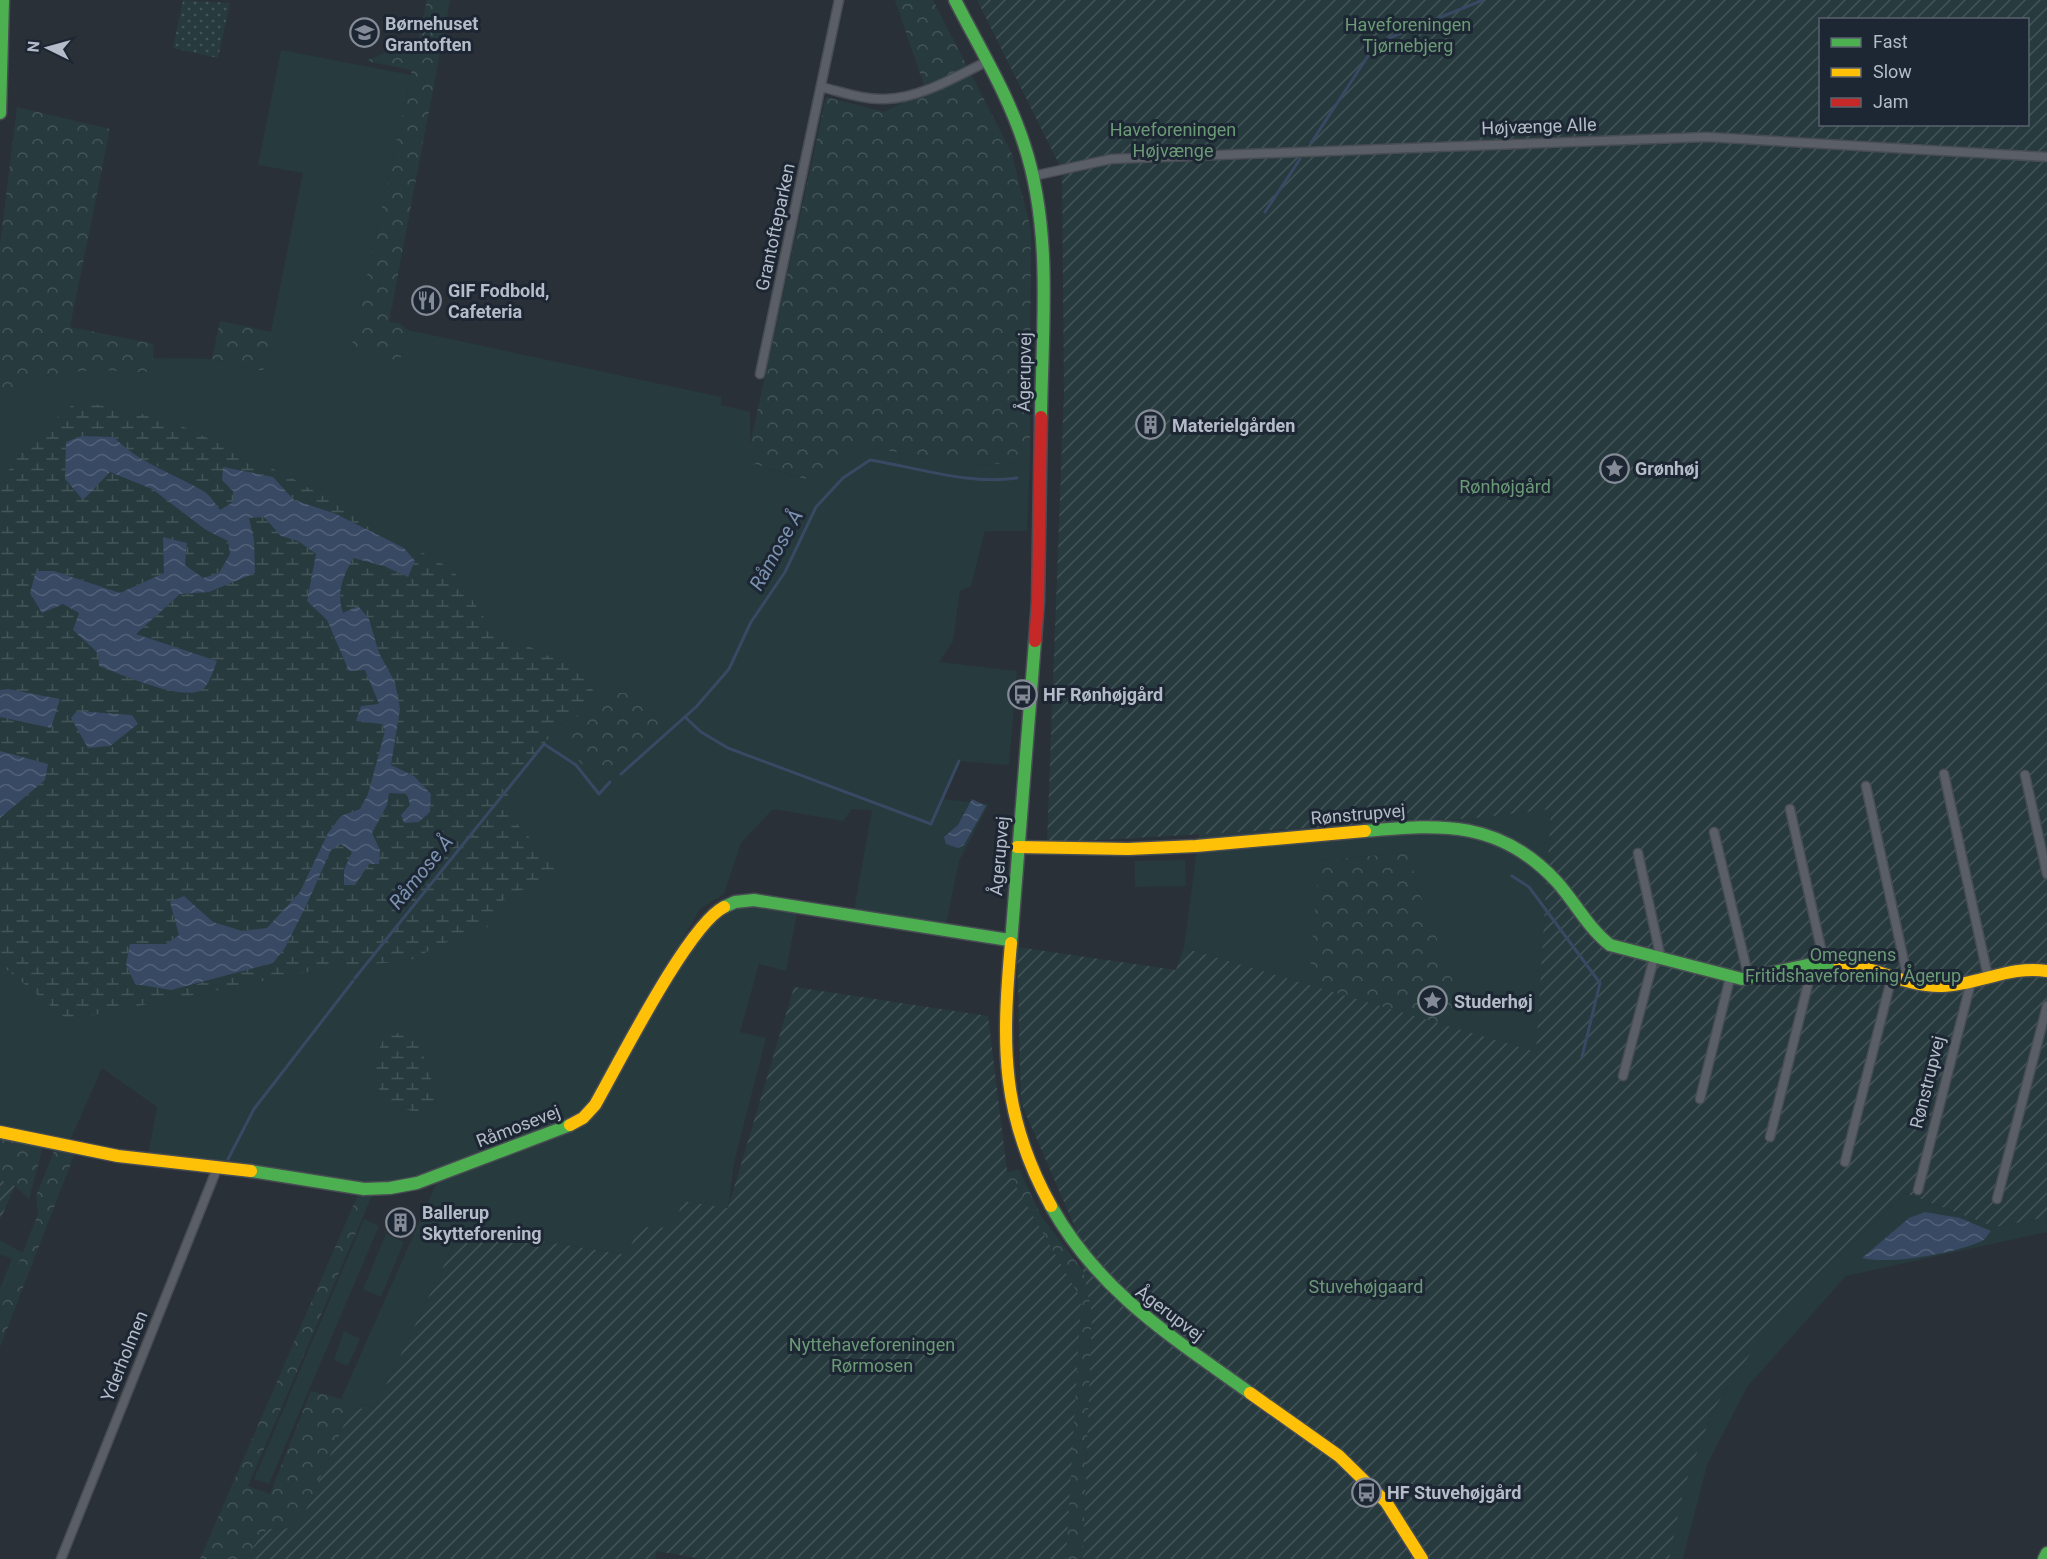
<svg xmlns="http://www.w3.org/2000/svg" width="2047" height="1559" viewBox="0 0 2047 1559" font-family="Roboto,sans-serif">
<defs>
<pattern id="forest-crowns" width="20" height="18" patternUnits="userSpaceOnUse" patternTransform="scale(1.5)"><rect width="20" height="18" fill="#273a3e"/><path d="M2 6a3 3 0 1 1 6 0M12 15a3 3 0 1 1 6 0" fill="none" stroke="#445559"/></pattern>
<pattern id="wetland-marsh" width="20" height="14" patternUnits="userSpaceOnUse" patternTransform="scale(1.5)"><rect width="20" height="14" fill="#273a3e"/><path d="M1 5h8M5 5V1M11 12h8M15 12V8" fill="none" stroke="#445559"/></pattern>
<pattern id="park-dots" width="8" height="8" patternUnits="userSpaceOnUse" patternTransform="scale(1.5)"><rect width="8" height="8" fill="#273a3e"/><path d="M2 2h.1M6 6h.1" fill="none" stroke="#445559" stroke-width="1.8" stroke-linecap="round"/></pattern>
<pattern id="garden-furrows" width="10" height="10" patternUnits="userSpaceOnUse" patternTransform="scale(1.5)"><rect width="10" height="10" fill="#273a3e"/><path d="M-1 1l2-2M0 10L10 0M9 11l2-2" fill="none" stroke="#445559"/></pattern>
<pattern id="water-waves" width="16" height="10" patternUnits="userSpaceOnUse" patternTransform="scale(1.5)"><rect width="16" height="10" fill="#384963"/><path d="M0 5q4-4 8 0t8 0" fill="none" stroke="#526178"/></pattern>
</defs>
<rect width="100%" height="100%" fill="#2a3038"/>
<path fill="#273a3e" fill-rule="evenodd" d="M 281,50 L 411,75 L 351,349 L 402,356 L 408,330 L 721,397 L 721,405 L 750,412 L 750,467 L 755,464 L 804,479 L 862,447 L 981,465 L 1030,461 L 1027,531 L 985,531 L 971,586 L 960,591 L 953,641 L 939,662 L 1017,671 L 1009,765 L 959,761 L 942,799 L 989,804 L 959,861 L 946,924 L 854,910 L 872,810 L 852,809 L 843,821 L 773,809 L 741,843 L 724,894 L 700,909 L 587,1104 L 578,1113 L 557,1125 L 391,1184 L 364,1184 L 148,1155 L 157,1107 L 102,1068 L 65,1152 L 0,1137 L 0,406 L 8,406 L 24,381 C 72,368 96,368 146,373 L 153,358 L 212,359 L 263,371 L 303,173 L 258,165 Z
M 1551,808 L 1537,1052 L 1544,1059 L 1184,948 L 1199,834 L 1476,818 ZM 1409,852 L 1416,884 L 1442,956 L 1319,861 Z
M 1185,860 L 1186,886 L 1135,887 L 1135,861 Z
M 756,904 L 797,913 L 786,971 L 759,964 L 740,1032 L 766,1038 L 734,1163 L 728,1209 L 675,1228 L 627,1255 L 462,1228 L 375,1408 L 341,1399 L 437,1182 L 587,1120 L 709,923 L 735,906 Z
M 1905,1193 L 1995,1227 L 2047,1217 L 2047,1232 L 1846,1276 L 1747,1387 L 1707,1465 L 1683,1559 L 1669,1559 L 1671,1548 L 1545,1499 L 1698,1450 L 1713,1410 L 1770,1323 L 1747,1297 L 1798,1294 Z
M 364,1219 L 379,1226 L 269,1484 L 254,1479 Z
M 386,1234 L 404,1242 L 381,1297 L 363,1289 Z
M 0,1240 L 23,1253 L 0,1311 L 0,1288 L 12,1259 L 0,1254 Z
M 344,1331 L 360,1339 L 348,1366 L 334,1360 Z"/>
<path fill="url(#forest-crowns)" d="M 427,0 L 450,0 L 389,322 L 399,323 L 408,330 L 402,356 L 396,360 L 351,349 L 412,70 L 366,61 L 419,38 Z
M 895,0 L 933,0 L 1012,154 L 1031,230 L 1030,461 L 981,465 L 862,447 L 805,479 L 755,464 L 750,467 L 750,445 L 826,97 L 884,112 L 926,91 Z
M 17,107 L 110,129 L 70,327 L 154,344 L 153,358 L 146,373 C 98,369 71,369 24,381 L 8,406 L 0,406 L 0,245 Z
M 220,321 L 272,332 L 263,371 L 212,359 Z
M 610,693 L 643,693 L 660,724 C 643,741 607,791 582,764 C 570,752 566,744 552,734 L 562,722 L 578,730 L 599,712 Z
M 1410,852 L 1416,884 L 1457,992 L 1454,1028 L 1309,985 L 1319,861 Z
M 0,1137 L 43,1146 L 29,1199 L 15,1186 L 0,1180 Z
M 54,1151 L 75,1153 L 0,1347 L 0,1311 L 38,1214 L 36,1196 Z
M 1019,1169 L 1041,1216 L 1101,1294 L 1092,1315 L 1083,1559 L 1054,1559 L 997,1176 Z
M 373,1193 L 248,1486 L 270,1494 L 311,1391 L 375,1408 L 351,1409 L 298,1528 L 267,1529 L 244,1559 L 200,1559 L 357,1197 Z"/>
<path fill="url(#wetland-marsh)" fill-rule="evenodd" d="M 94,404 L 167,419 L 286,475 L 453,570 L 490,627 L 585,674 L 596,697 L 581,715 L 562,722 L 552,734 L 515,780 L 502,808 L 559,869 L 495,905 L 487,928 L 444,943 L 407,962 L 343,965 L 68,1020 L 0,964 L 0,818 L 20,799 L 48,764 L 0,751 L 0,483 L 29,441 L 71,406 ZM 114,437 L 129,453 L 180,477 L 193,488 L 206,492 L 220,511 L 233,502 L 233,491 L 223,467 L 273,477 L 294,500 L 336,514 L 404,548 L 415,561 L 408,577 L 384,566 L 353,558 C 343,577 336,592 343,613 L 369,619 L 379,653 L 395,682 L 396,747 L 391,765 L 414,776 L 419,822 L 407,794 L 389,793 L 387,805 L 372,833 L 380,850 L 369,864 L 344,884 L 344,870 L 352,852 L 341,844 L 331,850 L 285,948 L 239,971 L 188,987 L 171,990 L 135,984 L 166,944 L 179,935 L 170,902 L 213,922 L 242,931 L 267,928 L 300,892 L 328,833 L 341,816 L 360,809 L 368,794 L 385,731 L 379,704 L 365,670 L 334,642 L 327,620 L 307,601 L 317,554 L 298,541 L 281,536 L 264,517 L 249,518 L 254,540 L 209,592 L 180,594 L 136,634 L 217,661 L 98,653 L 73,630 L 79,613 L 63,604 L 43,613 L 54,571 L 120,593 L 164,573 L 163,537 L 185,565 L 203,578 L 219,573 L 230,554 L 228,541 L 206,530 L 152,489 L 109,471 L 83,500 Z
M 415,1030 L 437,1097 L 419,1113 L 385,1103 L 371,1070 L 385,1035 Z"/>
<path fill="url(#park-dots)" d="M 183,0 L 230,3 L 218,58 L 173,48 Z"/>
<path fill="url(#garden-furrows)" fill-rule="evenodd" d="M 977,0 L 2047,0 L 2047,1217 L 1995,1227 L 1905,1193 L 1775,1316 L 1713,1410 L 1684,1487 L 1669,1559 L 1083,1559 L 1092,1314 L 1074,1225 L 1021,1103 L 1017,947 L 1176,970 L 1184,948 L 1536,1052 L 1551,809 L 1476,818 L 1047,843 L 1064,392 L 1062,170 ZM 1820,20 L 2028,20 L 2028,124 L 1820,124 Z
M 794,987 L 988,1016 L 1007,1171 L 1081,1299 L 1066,1559 L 702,1559 L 657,1551 L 655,1559 L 244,1559 L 267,1529 L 298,1528 L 351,1409 L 375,1408 L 462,1228 L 627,1255 L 639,1227 L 675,1228 L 682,1201 L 728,1208 Z
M 0,1180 L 15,1186 L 0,1220 Z"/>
<path fill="url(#water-waves)" d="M 82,436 L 114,437 C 138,463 175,474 205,492 C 211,496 216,505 220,510 L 233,502 L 233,491 L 222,480 L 223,467 L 273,477 L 294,500 L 336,514 L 404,548 L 415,561 L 408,577 L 384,566 L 353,558 C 343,577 336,592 343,613 L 358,606 L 369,619 L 379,653 L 395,682 L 400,709 L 391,765 L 414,776 L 431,794 L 430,812 L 419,822 L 404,823 L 401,815 L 410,805 L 407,794 L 389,793 L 387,805 L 372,833 L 380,850 L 379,864 L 369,864 L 355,885 L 344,885 L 344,870 L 352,852 L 341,844 L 331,850 L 306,906 L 285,948 L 273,963 L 171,990 L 135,984 L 126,964 L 130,944 L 166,944 L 179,935 L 170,902 L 184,896 L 213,922 L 242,931 L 267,928 L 300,892 L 328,833 L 341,816 L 360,809 L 368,794 L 385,731 L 382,724 L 356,721 L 361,706 L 379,704 L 365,670 L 349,671 L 327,620 L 307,601 L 316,554 L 298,541 L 281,536 L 264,517 L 249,518 L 254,540 L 255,573 L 209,592 L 180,594 L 136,634 L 217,661 C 214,668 211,680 205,687 C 190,706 119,673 99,666 L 98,653 L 73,630 L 79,613 L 63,604 L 42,613 L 30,593 L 36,571 L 54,571 L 120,593 L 164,573 L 163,537 L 187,543 L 185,565 L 203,578 L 219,573 L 230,554 L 228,541 L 206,530 L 152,489 L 110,472 L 83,500 L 65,479 L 66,442 Z
M 8,689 L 60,699 L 51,728 L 0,717 L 0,690 Z
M 77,711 L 132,715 L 138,724 L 110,746 L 88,748 L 71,718 Z
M 0,751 L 48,764 L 45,780 L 0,818 Z
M 972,799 L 986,806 L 964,845 L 958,848 L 946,844 L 944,837 L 958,825 Z
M 1925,1212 L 1960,1218 L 1991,1231 C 1988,1234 1986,1239 1982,1241 C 1956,1253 1890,1265 1862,1258 L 1909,1218 Z"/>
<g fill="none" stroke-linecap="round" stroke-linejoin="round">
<path stroke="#384963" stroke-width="3" d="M 1311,143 L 1368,56 L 1389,38 L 1483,0
M 1265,212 L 1300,159
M 685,717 L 701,732 L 728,748 L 931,824 L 959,761
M 621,774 L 696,707 L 729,669 L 751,622 L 785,572 L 816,507 L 843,478 L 870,460 C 920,468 967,485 1017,478
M 1512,876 L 1529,887 L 1600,983 L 1582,1057
M 355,978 L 544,744 L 576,765 L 599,794 L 610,782
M 228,1159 L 254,1109 L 353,981"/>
<defs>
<path id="street" d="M 821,87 C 842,92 864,100 885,99 C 921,98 955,77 986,62
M 1033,176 L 1111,159 L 1707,137 L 2047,157
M 760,374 L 839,0
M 1944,774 L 1988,977
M 2025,775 L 2047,874
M 1866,786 L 1908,980
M 1790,809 L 1824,962
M 1714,832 L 1749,979
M 1638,853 L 1661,959
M 1623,1076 L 1654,958
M 1700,1099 L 1730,978
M 1770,1137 L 1813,964
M 1845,1162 L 1892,976
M 1918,1190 L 1971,982
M 1997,1199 L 2047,1006
M 61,1559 L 218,1166"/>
<path id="fast" d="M 955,0 C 979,47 1008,94 1024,144 C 1053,231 1042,328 1041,417
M 0,113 L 3,0
M 1365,831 C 1441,824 1500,820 1557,882 C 1575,902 1588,928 1610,945 L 1742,979 L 1812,964 L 1839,962
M 724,907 L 735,902 L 754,900 L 1009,940
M 1011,943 L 1035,641
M 251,1171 L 364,1189 L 390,1188 L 417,1183 L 570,1125
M 1051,1206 C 1099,1292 1172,1337 1250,1393
M 2044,1559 L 2047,1553"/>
<path id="slow" d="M 1017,847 L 1128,849 L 1196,846 L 1365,831
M 1011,943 C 1002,1044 1000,1114 1051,1206
M 1839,962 C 1874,967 1907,987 1942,986 C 1979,985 2010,965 2047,971
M 570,1125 L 583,1118 L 595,1105 C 619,1063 688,925 724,907
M 0,1132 L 118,1156 L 251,1171
M 1250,1393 L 1339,1456 L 1386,1502 L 1422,1559"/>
<path id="jam" d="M 1035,641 L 1038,601 L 1041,417"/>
</defs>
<use href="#street" stroke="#484c53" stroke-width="11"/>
<use href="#fast" stroke="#484c53" stroke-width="15"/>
<use href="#slow" stroke="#484c53" stroke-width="15"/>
<use href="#jam" stroke="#484c53" stroke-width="15"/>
<use href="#street" stroke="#5a5e66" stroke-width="8"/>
<use href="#fast" stroke="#4caf50" stroke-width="12"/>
<use href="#slow" stroke="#ffc107" stroke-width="12"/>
<use href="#jam" stroke="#c62828" stroke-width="12"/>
</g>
<defs>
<symbol id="school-ring" viewBox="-11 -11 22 22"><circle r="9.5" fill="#1d2633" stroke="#848b96" stroke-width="1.5"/><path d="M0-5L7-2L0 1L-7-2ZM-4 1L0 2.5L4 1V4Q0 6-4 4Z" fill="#848b96"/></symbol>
<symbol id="restaurant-ring" viewBox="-11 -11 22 22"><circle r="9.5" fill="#1d2633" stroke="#848b96" stroke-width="1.5"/><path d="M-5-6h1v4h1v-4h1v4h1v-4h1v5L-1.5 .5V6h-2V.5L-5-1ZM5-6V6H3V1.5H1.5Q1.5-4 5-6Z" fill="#848b96"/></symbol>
<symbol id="building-ring" viewBox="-11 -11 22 22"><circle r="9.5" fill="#1d2633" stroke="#848b96" stroke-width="1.5"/><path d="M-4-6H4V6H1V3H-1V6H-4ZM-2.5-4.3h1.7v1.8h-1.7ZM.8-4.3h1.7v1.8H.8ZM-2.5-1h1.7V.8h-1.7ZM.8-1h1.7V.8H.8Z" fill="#848b96"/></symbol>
<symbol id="sight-ring" viewBox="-11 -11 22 22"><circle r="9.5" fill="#1d2633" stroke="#848b96" stroke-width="1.5"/><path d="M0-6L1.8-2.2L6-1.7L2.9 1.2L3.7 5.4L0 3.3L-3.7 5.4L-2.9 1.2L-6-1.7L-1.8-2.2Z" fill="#848b96"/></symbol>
<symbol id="bus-ring" viewBox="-11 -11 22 22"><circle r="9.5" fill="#1d2633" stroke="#848b96" stroke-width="1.5"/><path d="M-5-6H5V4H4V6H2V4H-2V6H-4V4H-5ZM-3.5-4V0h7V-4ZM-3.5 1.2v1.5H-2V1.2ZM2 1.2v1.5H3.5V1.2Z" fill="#848b96"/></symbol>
</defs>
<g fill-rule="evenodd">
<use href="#school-ring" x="348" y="16" width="33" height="33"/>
<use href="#restaurant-ring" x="410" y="284" width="33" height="33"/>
<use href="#building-ring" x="1134" y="408" width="33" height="33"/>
<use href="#sight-ring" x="1598" y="452" width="33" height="33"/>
<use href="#bus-ring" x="1006" y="678" width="33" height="33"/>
<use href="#sight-ring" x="1416" y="984" width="33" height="33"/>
<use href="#building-ring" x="384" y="1206" width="33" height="33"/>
<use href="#bus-ring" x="1350" y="1476" width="33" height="33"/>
</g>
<g text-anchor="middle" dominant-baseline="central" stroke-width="6" stroke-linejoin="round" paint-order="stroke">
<g font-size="18" font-weight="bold" fill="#b4bcc9" stroke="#1d2633" text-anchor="start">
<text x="385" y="23">Børnehuset<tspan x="385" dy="21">Grantoften</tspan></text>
<text x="448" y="290">GIF Fodbold,<tspan x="448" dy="21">Cafeteria</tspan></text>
<text x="1172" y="425">Materielgården</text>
<text x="1635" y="468">Grønhøj</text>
<text x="1043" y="694">HF Rønhøjgård</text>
<text x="1454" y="1001">Studerhøj</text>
<text x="422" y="1212">Ballerup<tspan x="422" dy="21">Skytteforening</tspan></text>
<text x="1387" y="1492">HF Stuvehøjgård</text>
</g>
<g font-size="18" fill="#6b9a76" stroke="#1d2633">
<text x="1408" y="24">Haveforeningen<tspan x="1408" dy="21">Tjørnebjerg</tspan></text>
<text x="1173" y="129">Haveforeningen<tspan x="1173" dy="21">Højvænge</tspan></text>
<text x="1505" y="486">Rønhøjgård</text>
<text x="1853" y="954">Omegnens<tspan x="1853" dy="21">Fritidshaveforening Ågerup</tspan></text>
<text x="1366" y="1286">Stuvehøjgaard</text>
<text x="872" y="1344">Nyttehaveforeningen<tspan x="872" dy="21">Rørmosen</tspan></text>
</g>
<g font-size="18" fill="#b4bcc9" stroke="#1d2633">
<text transform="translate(1539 126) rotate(-2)">Højvænge Alle</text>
<text transform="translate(775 227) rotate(-78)">Grantofteparken</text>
<text transform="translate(1024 372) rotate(-89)">Ågerupvej</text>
<text transform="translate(1358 814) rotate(-5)">Rønstrupvej</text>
<text transform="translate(999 856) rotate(-85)">Ågerupvej</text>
<text transform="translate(1927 1082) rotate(-76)">Rønstrupvej</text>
<text transform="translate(518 1126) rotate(-21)">Råmosevej</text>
<text transform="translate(1170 1313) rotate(37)">Ågerupvej</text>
<text transform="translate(124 1356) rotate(-68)">Yderholmen</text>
</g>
<g font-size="20" font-style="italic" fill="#7c92b1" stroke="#1d2633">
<text transform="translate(776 550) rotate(-61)">Råmose Å</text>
<text transform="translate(421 872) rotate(-51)">Råmose Å</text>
</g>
</g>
<rect x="1819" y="18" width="210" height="108" fill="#1d2633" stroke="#59626f" stroke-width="1.5"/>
<rect x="1831" y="38" width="30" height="9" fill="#4caf50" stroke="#59626f" stroke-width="1.5"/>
<text x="1873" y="48" font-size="18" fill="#b4bcc9">Fast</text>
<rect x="1831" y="68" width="30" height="9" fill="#ffc107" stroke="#59626f" stroke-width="1.5"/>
<text x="1873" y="78" font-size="18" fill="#b4bcc9">Slow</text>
<rect x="1831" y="98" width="30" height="9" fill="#c62828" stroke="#59626f" stroke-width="1.5"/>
<text x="1873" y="108" font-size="18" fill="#b4bcc9">Jam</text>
<g transform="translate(48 48) rotate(275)" stroke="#1d2633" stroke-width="4.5" paint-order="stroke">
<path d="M0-4.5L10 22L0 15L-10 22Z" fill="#b4bcc9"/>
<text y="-9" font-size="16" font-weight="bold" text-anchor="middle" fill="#b4bcc9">N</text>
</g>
</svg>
